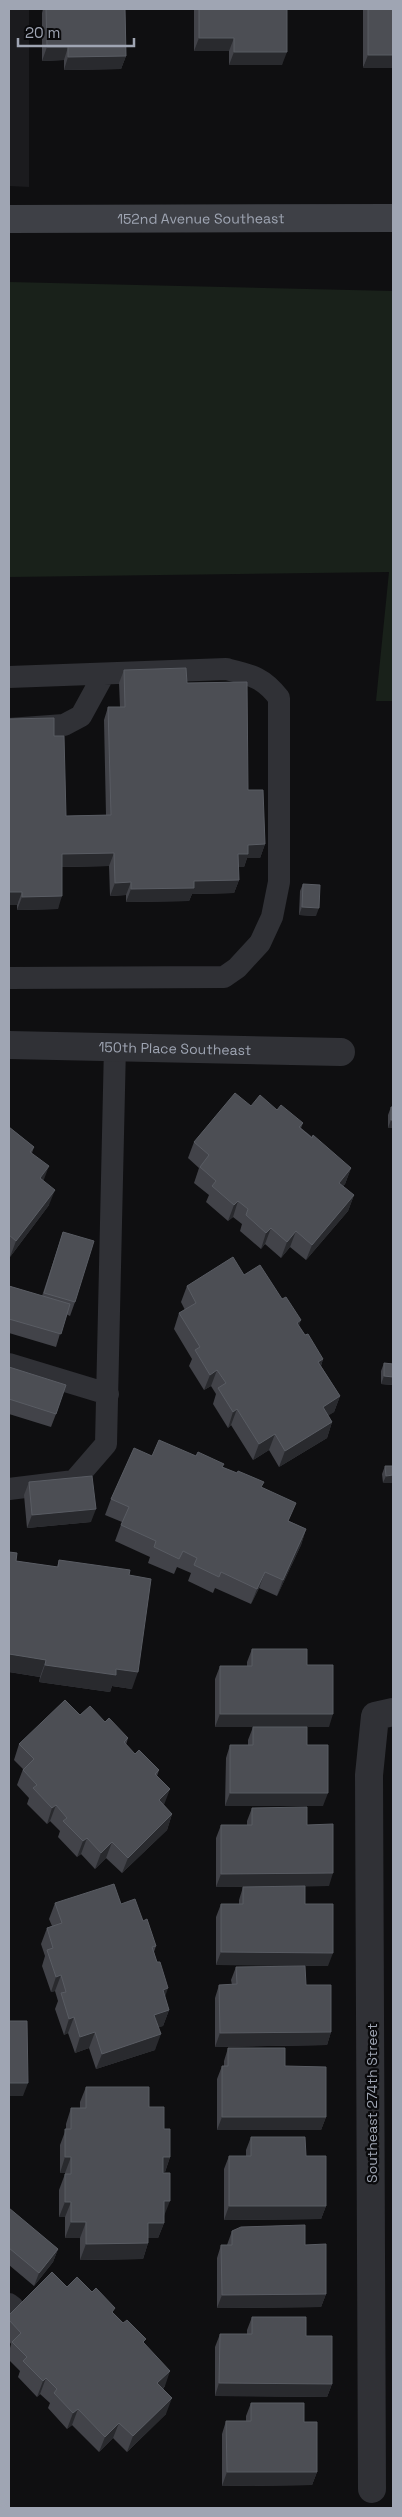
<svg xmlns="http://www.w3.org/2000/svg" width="402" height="2517" viewBox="0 0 402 2517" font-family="'Space Grotesk',sans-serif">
<rect width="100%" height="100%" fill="#0f0f11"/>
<path fill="#1b1b1e" d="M 9,9 L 29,9 L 29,187 L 9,186 Z"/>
<path fill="#19211a" d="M 9,282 L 393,291 L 393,701 L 376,701 L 389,572 L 9,577 Z"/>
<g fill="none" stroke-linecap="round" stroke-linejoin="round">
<path stroke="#303136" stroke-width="22" d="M 9,677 L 226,669 C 251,675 263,677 279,698 L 279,882 L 272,917 L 260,943 L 237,968 L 224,977 L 9,978
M 9,729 L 64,725 L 81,716 L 104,674
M 9,1364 L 108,1394
M 9,1489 L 74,1481 L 106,1444 L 115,1046
M 9,2304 L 13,2307"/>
<g stroke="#303136" stroke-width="28">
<path id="s1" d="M 9,1045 L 341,1052"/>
<path d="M 372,2489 L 369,1775 L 375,1716 L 393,1712"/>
</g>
<path stroke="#3e4046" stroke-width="28" id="s2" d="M 9,219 L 393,218"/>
</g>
<path fill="#424349" d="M 43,9 L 125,9 L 126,56 L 121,69 L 64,70 L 64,60 L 42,61 L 42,13 Z
M 194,9 L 287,9 L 282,65 L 229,65 L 229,51 L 194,51 Z
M 363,9 L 393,9 L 363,68 Z
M 124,670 L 187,683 L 248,790 L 265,844 L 260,858 L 247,858 L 244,867 L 238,867 L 239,880 L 234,893 L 192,894 L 189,901 L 126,902 L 126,895 L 110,896 L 109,866 L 62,867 L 58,909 L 17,910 L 17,905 L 54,736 L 66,816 L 106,815 L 104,720 L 108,707 L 120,707 L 119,683 Z
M 303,884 L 316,916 L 299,915 L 300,891 Z
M 251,1106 L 277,1110 L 303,1123 L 301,1128 L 351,1168 L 345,1184 L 343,1186 L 354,1195 L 348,1211 L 306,1260 L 290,1247 L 281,1258 L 265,1244 L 261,1249 L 240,1231 L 242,1224 L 233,1217 L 228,1221 L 206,1202 L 209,1195 L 194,1183 L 199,1168 L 188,1158 L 194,1142 Z
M 391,1107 L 393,1128 L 388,1128 L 388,1115 Z
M 9,1127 L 34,1147 L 32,1153 L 43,1181 L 49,1205 L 10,1257 L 9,1256 Z
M 63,1232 L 75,1302 L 70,1316 L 66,1314 L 56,1347 L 9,1333 L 9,1286 L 42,1296 Z
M 244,1275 L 299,1326 L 305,1335 L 323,1359 L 321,1366 L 340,1396 L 334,1412 L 328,1415 L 332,1422 L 327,1438 L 279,1467 L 269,1450 L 253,1460 L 231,1425 L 228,1428 L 213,1404 L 216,1394 L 211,1386 L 204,1390 L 189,1366 L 192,1359 L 174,1329 L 179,1313 L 185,1310 L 181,1302 L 187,1286 Z
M 384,1363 L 393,1364 L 393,1385 L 381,1384 L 381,1371 Z
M 9,1367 L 56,1414 L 51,1427 L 9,1414 Z
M 152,1456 L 196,1456 L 222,1467 L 262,1488 L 289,1521 L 306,1529 L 301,1545 L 277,1596 L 259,1588 L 251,1604 L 215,1588 L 213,1593 L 188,1581 L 191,1573 L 177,1567 L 174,1574 L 148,1563 L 150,1557 L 115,1541 L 122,1522 L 105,1515 L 111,1499 Z
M 385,1466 L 393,1466 L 383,1483 L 382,1474 Z
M 29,1482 L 91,1522 L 27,1528 L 24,1495 Z
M 9,1552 L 16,1561 L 57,1567 L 59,1560 L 129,1575 L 132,1689 L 112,1686 L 110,1692 L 39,1682 L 40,1677 L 9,1672 Z
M 252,1649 L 307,1665 L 329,1727 L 215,1727 L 215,1679 L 220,1666 L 247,1666 L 247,1662 Z
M 80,1715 L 105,1722 L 128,1738 L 126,1745 L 135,1754 L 159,1770 L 157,1776 L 164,1805 L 172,1814 L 167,1830 L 122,1873 L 106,1858 L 95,1869 L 81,1854 L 77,1857 L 58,1837 L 60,1831 L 50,1821 L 47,1824 L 27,1804 L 29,1798 L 17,1785 L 23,1769 L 14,1760 L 19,1744 Z
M 253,1727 L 307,1745 L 323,1806 L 225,1806 L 226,1758 L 230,1745 L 248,1745 L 248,1740 Z
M 252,1808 L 307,1825 L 329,1886 L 216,1887 L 216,1838 L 221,1825 L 247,1825 L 247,1821 Z
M 243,1887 L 305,1904 L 328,1966 L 216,1965 L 216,1917 L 221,1904 L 239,1904 L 239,1900 Z
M 55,1903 L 121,1904 L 143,1921 L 156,1946 L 154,1952 L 165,1997 L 169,2010 L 163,2026 L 158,2027 L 155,2050 L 96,2069 L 89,2048 L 75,2053 L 68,2033 L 64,2035 L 55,2009 L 58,2001 L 55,1991 L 51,1992 L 42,1966 L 45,1956 L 41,1944 L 47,1928 L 52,1926 L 49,1919 Z
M 236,1967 L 306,1985 L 331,2032 L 327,2045 L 215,2047 L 215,1998 L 219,1985 L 232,1985 L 231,1980 Z
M 228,2048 L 285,2066 L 326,2117 L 321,2130 L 217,2130 L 217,2079 L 222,2066 L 224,2066 L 224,2061 Z
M 86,2087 L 149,2107 L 164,2129 L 170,2157 L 165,2172 L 163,2172 L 164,2223 L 158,2238 L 148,2238 L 148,2243 L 143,2259 L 80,2260 L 80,2238 L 65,2238 L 65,2217 L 59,2217 L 59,2190 L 65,2174 L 65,2173 L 60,2173 L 60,2145 L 66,2129 L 66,2124 L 71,2108 L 80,2108 L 80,2102 Z
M 251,2137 L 306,2156 L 326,2206 L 321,2219 L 224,2220 L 224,2169 L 229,2156 L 246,2156 L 246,2150 Z
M 9,2209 L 58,2249 L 53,2262 L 34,2286 L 9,2265 Z
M 232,2231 L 305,2245 L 326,2294 L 321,2307 L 217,2308 L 217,2258 L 221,2245 L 227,2245 Z
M 67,2287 L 92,2292 L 145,2344 L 165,2386 L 163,2389 L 166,2414 L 127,2452 L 113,2438 L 99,2452 L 72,2425 L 67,2429 L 48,2408 L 50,2403 L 40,2394 L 37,2397 L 18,2377 L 20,2371 L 9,2360 L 9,2352 L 11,2344 L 9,2341 L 9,2315 Z
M 252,2317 L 306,2336 L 332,2384 L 327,2397 L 215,2396 L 215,2347 L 220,2334 L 247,2334 L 247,2330 Z
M 251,2403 L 304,2422 L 317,2472 L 312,2485 L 222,2486 L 222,2434 L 226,2421 L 246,2421 L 246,2416 Z"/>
<path fill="#292a2e" d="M 199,38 L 234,38 L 229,51 L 194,51 Z
M 47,47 L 68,47 L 64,60 L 42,61 Z
M 234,52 L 287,52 L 282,65 L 229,65 Z
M 368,55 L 393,55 L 393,68 L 363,68 Z
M 126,56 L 121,69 L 64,70 L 68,57 Z
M 265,844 L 260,858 L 247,858 L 244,867 L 233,867 L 238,854 L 248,845 Z
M 114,853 L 109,866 L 57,867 L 62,854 Z
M 239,880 L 234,893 L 192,894 L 189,901 L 126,902 L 131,889 L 194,881 Z
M 131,882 L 126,895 L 110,896 L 115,883 Z
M 9,892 L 22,892 L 17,905 L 9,905 Z
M 62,896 L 58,909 L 17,910 L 22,897 Z
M 302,907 L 319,908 L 316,916 L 299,915 Z
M 391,1120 L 393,1120 L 393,1128 L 388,1128 Z
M 49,1166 L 43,1182 L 40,1178 Z
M 351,1168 L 345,1184 L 333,1198 L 339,1183 Z
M 55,1190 L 49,1205 L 10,1257 L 16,1241 Z
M 354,1195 L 348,1211 L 306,1260 L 312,1245 Z
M 238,1201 L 233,1217 L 228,1221 L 234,1205 Z
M 271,1228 L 265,1244 L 261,1249 L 266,1233 Z
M 296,1231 L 290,1247 L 281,1258 L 287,1242 Z
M 301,1320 L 296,1336 L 297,1323 Z
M 323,1359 L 318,1375 L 318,1362 Z
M 217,1370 L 211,1386 L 204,1390 L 210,1375 Z
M 384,1376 L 393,1377 L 393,1385 L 381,1384 Z
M 340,1396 L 334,1412 L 317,1423 L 323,1407 Z
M 237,1409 L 231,1425 L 228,1428 L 233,1412 Z
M 332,1422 L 327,1438 L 279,1467 L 285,1451 Z
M 275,1434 L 269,1450 L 253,1460 L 259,1444 Z
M 393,1475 L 393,1483 L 383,1483 L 386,1476 Z
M 96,1509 L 91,1522 L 27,1528 L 32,1515 Z
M 306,1529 L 301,1545 L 277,1596 L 283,1580 Z
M 265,1572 L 259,1588 L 251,1604 L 257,1589 Z
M 9,1654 L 46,1660 L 40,1677 L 9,1672 Z
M 45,1665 L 116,1669 L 138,1672 L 132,1689 L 112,1686 L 110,1692 L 39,1682 Z
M 220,1714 L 333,1714 L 329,1727 L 215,1727 Z
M 170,1789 L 164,1805 L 159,1800 Z
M 230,1793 L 328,1793 L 323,1806 L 225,1806 Z
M 56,1805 L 50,1821 L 47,1824 L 52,1808 Z
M 172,1814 L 167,1830 L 122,1873 L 128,1858 Z
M 87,1838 L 81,1854 L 77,1857 L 83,1841 Z
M 112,1842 L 106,1858 L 95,1869 L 101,1853 Z
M 333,1873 L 329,1886 L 216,1887 L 221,1874 Z
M 221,1952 L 333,1953 L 328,1966 L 216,1965 Z
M 61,1975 L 55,1991 L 51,1992 L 56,1977 Z
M 168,1988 L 163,2003 L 163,1990 Z
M 169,2010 L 163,2026 L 148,2031 L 154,2015 Z
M 74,2017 L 68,2033 L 64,2035 L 69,2019 Z
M 95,2032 L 89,2048 L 75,2053 L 80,2037 Z
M 331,2032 L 327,2045 L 215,2047 L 220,2033 Z
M 161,2034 L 155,2050 L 96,2069 L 102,2054 Z
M 9,2083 L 28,2083 L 23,2096 L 9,2096 Z
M 222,2117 L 326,2117 L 321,2130 L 217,2130 Z
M 65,2157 L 71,2157 L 65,2173 L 60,2173 Z
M 163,2157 L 170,2157 L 165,2172 L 158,2172 Z
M 164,2201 L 170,2201 L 164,2216 Z
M 65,2202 L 71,2202 L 65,2217 L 59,2217 Z
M 229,2206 L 326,2206 L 321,2219 L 224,2220 Z
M 71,2222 L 86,2222 L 80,2238 L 65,2238 Z
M 148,2223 L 164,2223 L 158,2238 L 143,2238 Z
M 148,2243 L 143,2259 L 80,2260 L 86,2244 Z
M 58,2249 L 53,2262 L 34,2286 L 39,2273 Z
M 326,2294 L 321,2307 L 217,2308 L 222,2295 Z
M 170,2371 L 165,2386 L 152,2399 L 157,2383 Z
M 46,2378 L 40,2394 L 37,2397 L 43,2381 Z
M 219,2383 L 332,2384 L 327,2397 L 215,2396 Z
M 172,2398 L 166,2414 L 127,2452 L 133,2436 Z
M 78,2409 L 72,2425 L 67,2429 L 73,2413 Z
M 119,2423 L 113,2438 L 99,2452 L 105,2437 Z
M 227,2472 L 317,2472 L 312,2485 L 222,2486 Z"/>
<path fill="#4c4e54" stroke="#595c63" d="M 46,9 L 125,9 L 126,56 L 68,57 L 68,47 L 47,47 Z
M 199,9 L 287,9 L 287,52 L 234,52 L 234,38 L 199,38 Z
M 368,9 L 393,9 L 393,55 L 368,55 Z
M 186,668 L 187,683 L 247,682 L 248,790 L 263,790 L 265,844 L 248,845 L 248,854 L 238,854 L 239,880 L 194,881 L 194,888 L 131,889 L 131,882 L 115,883 L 114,853 L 62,854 L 62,896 L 22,897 L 22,892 L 9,892 L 9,719 L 54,718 L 54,736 L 64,736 L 66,816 L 111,815 L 108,707 L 125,707 L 124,670 Z
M 303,884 L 320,885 L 319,908 L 302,907 Z
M 235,1093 L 251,1106 L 260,1095 L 277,1110 L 281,1105 L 303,1123 L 299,1127 L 312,1138 L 313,1135 L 351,1168 L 339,1183 L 354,1195 L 312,1245 L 296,1231 L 287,1242 L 271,1228 L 266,1233 L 246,1215 L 248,1209 L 238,1201 L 234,1205 L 212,1186 L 216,1181 L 200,1167 L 209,1155 L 194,1142 Z
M 391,1107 L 393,1107 L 393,1120 L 391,1120 Z
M 9,1127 L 34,1147 L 30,1152 L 49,1166 L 40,1178 L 55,1190 L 16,1241 L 9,1235 Z
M 63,1232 L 94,1241 L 75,1302 L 44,1293 Z
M 233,1257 L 244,1275 L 260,1265 L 282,1299 L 286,1297 L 301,1320 L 297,1323 L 305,1335 L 308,1334 L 323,1359 L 318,1362 L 340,1396 L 323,1407 L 332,1422 L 285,1451 L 275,1434 L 259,1444 L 237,1409 L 233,1412 L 218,1388 L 226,1383 L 217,1370 L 210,1375 L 195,1350 L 200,1347 L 179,1313 L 196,1303 L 187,1286 Z
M 9,1286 L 70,1304 L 61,1334 L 9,1319 Z
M 384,1363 L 393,1364 L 393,1377 L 384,1376 Z
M 9,1367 L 66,1385 L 56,1414 L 9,1399 Z
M 159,1440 L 196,1456 L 198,1452 L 224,1464 L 222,1467 L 237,1473 L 238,1471 L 264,1482 L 261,1487 L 296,1503 L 288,1521 L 306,1529 L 283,1580 L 265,1572 L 257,1589 L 221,1572 L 219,1577 L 194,1565 L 197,1558 L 183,1551 L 179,1559 L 154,1547 L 156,1541 L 121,1525 L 129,1507 L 111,1499 L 134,1448 L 152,1456 Z
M 385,1466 L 393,1466 L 393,1475 L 386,1476 Z
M 92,1476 L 96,1509 L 32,1515 L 29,1482 Z
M 9,1552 L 17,1553 L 16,1561 L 58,1567 L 59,1560 L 130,1570 L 129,1575 L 151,1579 L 138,1672 L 116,1669 L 116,1675 L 45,1665 L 46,1660 L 9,1654 Z
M 252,1649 L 307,1649 L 307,1665 L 333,1665 L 333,1714 L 220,1714 L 220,1666 L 252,1666 Z
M 65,1700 L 80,1715 L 90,1706 L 105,1722 L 109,1718 L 128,1738 L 124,1742 L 135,1754 L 139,1750 L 159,1770 L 155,1774 L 170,1789 L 159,1800 L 172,1814 L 128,1858 L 112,1842 L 101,1853 L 87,1838 L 83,1841 L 63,1821 L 67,1818 L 56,1805 L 52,1808 L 33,1788 L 37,1785 L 23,1770 L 34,1759 L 19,1744 Z
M 253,1727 L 307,1727 L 307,1745 L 328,1745 L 328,1793 L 230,1793 L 230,1745 L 253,1745 Z
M 307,1807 L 307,1825 L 333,1824 L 333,1873 L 221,1874 L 221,1825 L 252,1825 L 252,1808 Z
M 114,1884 L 121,1904 L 135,1899 L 143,1921 L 147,1919 L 156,1946 L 152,1947 L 157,1962 L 160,1962 L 168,1988 L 163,1990 L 169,2010 L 154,2015 L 161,2034 L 102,2054 L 95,2032 L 80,2037 L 74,2017 L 69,2019 L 61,1993 L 66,1992 L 61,1975 L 56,1977 L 47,1950 L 53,1948 L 47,1928 L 62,1923 L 55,1903 Z
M 305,1886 L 305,1904 L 333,1904 L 333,1953 L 221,1952 L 221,1904 L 243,1904 L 243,1887 Z
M 305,1966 L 306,1985 L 331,1985 L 331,2032 L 220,2033 L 219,1985 L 237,1984 L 236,1967 Z
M 9,2021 L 27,2021 L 28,2083 L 9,2083 Z
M 228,2048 L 285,2048 L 285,2066 L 326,2067 L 326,2117 L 222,2117 L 222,2066 L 228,2066 Z
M 86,2087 L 149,2087 L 149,2107 L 164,2107 L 164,2129 L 170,2129 L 170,2157 L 163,2157 L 163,2173 L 170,2173 L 170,2201 L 164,2201 L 164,2223 L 148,2223 L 148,2243 L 86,2244 L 86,2222 L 71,2222 L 71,2202 L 65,2202 L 65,2174 L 71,2174 L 71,2157 L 65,2157 L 65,2129 L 71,2129 L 71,2108 L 86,2108 Z
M 251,2137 L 305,2137 L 306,2156 L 326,2156 L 326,2206 L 229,2206 L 229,2156 L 251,2156 Z
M 9,2208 L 58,2249 L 39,2273 L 9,2248 Z
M 305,2225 L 305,2245 L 326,2244 L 326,2294 L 222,2295 L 221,2245 L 232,2245 L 232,2231 L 241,2227 Z
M 52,2272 L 67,2287 L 77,2277 L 92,2292 L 96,2288 L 115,2308 L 112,2312 L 123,2323 L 127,2320 L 146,2339 L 143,2342 L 170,2371 L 157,2383 L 172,2398 L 133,2436 L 119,2423 L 105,2437 L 78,2409 L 73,2413 L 54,2393 L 57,2389 L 46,2378 L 43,2381 L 23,2361 L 27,2357 L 12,2342 L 21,2333 L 9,2320 L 9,2315 Z
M 252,2317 L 306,2317 L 306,2336 L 332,2336 L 332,2384 L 219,2383 L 220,2334 L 252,2334 Z
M 251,2403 L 304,2403 L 304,2422 L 317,2422 L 317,2472 L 227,2472 L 226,2421 L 251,2421 Z"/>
<g text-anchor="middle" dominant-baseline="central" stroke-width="4.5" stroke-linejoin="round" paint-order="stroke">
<g font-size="14" fill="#9fa5b3" stroke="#0a0a0c">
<text stroke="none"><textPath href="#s2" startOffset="192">152nd Avenue Southeast</textPath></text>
<text stroke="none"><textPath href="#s1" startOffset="166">150th Place Southeast</textPath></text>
<text transform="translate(372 2103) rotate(-90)">Southeast 274th Street</text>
</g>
</g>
<rect width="402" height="2517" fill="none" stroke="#9fa5b3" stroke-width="20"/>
<path d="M18 38v8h116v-8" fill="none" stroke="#9fa5b3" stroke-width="2.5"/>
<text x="25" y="38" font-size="15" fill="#9fa5b3" stroke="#0a0a0c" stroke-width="4" paint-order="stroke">20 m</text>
</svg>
